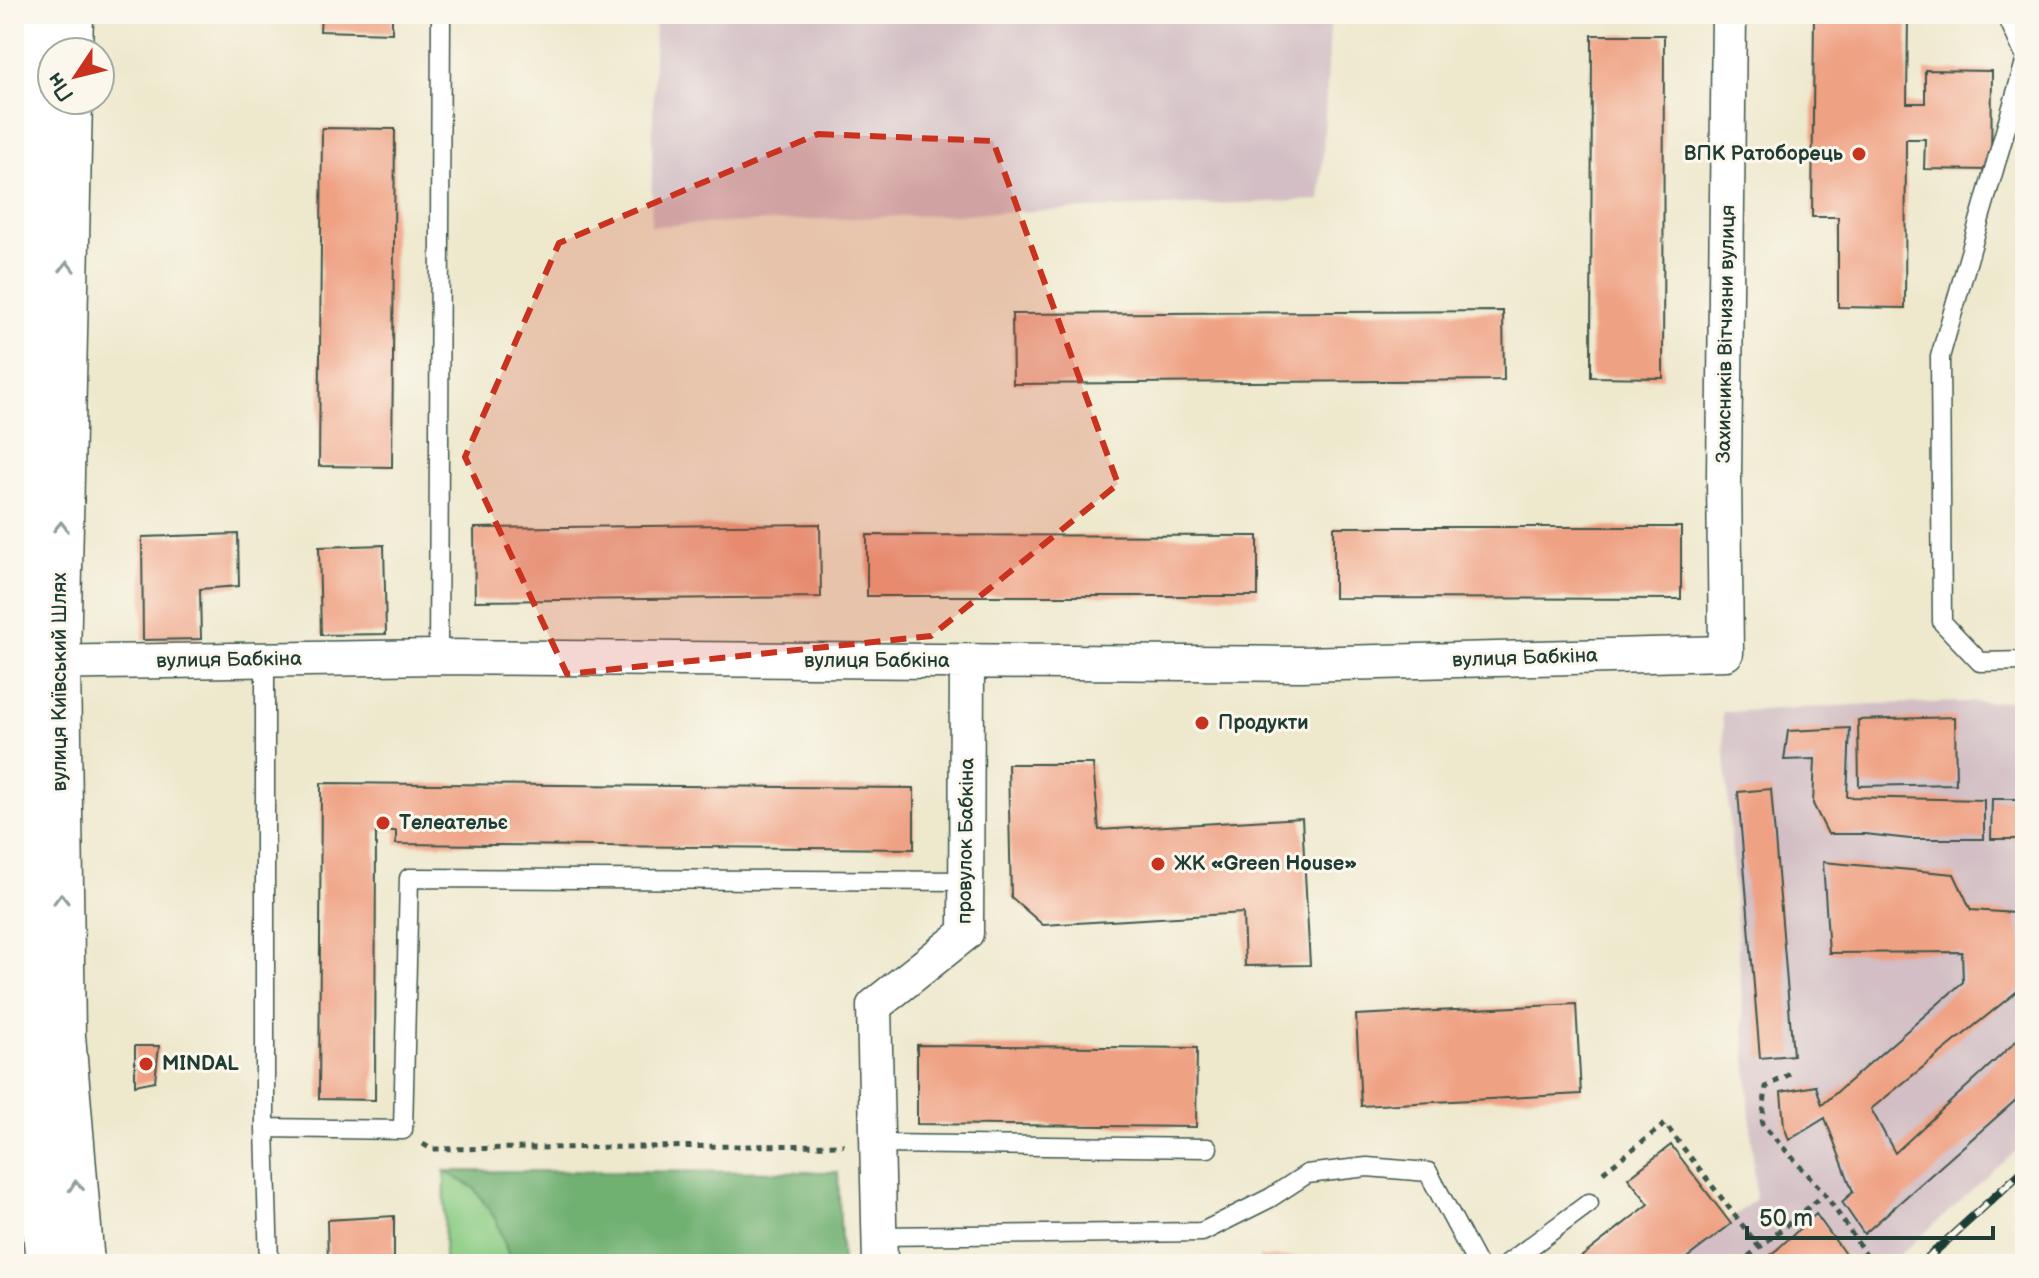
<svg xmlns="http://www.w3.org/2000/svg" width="2039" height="1278" viewBox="0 0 2039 1278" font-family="'Balsamiq Sans',sans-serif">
<rect width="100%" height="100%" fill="#fbf7ec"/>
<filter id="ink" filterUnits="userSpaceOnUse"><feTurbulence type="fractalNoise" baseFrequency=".0125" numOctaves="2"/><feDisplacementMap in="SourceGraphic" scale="16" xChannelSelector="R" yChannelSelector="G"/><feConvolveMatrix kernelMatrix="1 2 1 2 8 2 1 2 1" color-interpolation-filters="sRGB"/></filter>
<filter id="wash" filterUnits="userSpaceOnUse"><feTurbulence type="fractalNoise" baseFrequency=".006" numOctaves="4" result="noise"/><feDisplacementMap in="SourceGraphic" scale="32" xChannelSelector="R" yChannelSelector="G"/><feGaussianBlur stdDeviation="1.8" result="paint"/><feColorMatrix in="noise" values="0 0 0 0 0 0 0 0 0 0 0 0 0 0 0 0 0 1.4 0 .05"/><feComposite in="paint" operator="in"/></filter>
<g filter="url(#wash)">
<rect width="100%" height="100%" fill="#eee8cd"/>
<path fill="#d2bec4" d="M 655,14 L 1331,14 L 1320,200 L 651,226 Z
M 2025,701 L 2025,1143 L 1890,1264 L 1672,1264 L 1756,1199 L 1722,712 L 1875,704 Z"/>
<path fill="#8bcc83" stroke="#55845c" stroke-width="2" d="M 445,1171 L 474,1188 L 496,1220 L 512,1264 L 444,1264 Z"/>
<path fill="#70b071" stroke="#487652" stroke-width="2" d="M 445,1171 L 838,1172 L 842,1264 L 512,1264 L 496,1220 L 474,1188 Z"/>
<g id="blocks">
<path fill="#efa183" d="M 321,14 L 392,14 L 392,33 L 320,31 Z
M 1814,14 L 1908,14 L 1907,103 L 1925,103 L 1925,70 L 1992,71 L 1991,170 L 1924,169 L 1925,139 L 1906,139 L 1905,308 L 1838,307 L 1838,217 L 1812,217 Z
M 1592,35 L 1664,35 L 1663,378 L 1591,377 Z
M 322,128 L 395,129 L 392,467 L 319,466 Z
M 1503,311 L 1504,380 L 1013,384 L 1012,314 Z
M 820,524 L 821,597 L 475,601 L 474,528 Z
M 1334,527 L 1681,527 L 1681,599 L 1334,598 Z
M 238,534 L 239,586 L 200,589 L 201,639 L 143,640 L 142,537 Z
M 867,535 L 1258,536 L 1258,596 L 867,596 Z
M 384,545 L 386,634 L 321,635 L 319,547 Z
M 1955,717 L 1956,784 L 1859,786 L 1858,720 Z
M 1850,728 L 1847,797 L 1984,800 L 1984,839 L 1910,839 L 1865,834 L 1828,834 L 1813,804 L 1815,759 L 1784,760 L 1788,731 Z
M 1008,764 L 1093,764 L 1099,830 L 1302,818 L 1310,965 L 1245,966 L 1243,913 L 1043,925 L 1011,897 Z
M 321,783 L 914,788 L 914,849 L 396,844 L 396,831 L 376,831 L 375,1100 L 319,1099 Z
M 1771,789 L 1793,1055 L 1760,1058 L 1738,792 Z
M 1992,799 L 2025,799 L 2025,839 L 1991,839 Z
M 1823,862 L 1954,874 L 1971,910 L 2015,913 L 2024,949 L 2020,989 L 1871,1109 L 1895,1153 L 2025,1033 L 2025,1092 L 1864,1234 L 1842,1202 L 1853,1192 L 1825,1118 L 1789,1140 L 1784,1126 L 1781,1092 L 1816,1086 L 1822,1105 L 1963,982 L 1962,952 L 1829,953 Z
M 1576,1004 L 1581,1094 L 1361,1106 L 1356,1015 Z
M 917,1045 L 1197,1048 L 1196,1127 L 917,1124 Z
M 135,1046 L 159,1046 L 155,1081 L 135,1085 Z
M 1671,1145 L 1731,1224 L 1679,1264 L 1572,1264 L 1649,1204 L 1628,1178 Z
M 1816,1214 L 1845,1254 L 1834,1264 L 1761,1264 Z
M 394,1216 L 394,1264 L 328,1264 L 327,1220 Z
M 1259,1257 L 1328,1258 L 1328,1264 L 1259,1264 Z"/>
</g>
</g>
<g filter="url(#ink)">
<use href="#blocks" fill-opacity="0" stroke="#3e574b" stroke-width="2"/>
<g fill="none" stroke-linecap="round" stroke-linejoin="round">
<defs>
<path id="service" d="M 2006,14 L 2025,56
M 2025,62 L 1940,357 L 1942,622 L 1980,662 L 2025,661
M 438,657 L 441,14
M 265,659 L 265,1128 L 403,1130 L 409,878 L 966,881
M 265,1128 L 269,1264
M 877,1144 L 1208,1148
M 878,1236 L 1202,1232 L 1270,1198 L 1307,1174 L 1367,1167 L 1428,1172 L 1477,1264
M 1507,1264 L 1589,1203"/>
<path id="minor" d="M 36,663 L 438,657 L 1301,664 L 1726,653 L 1724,477 L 1729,14
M 880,1264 L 874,1006 L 966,933 L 967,662"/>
<path id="trunk" d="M 29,14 L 28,1038 L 48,1264
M 70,52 L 71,14
M 70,100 L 58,662 L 63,1036 L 82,1264"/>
</defs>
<use href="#service" stroke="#3e574b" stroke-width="21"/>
<use href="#minor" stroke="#3e574b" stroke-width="37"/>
<use href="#trunk" stroke="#3e574b" stroke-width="47"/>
<path stroke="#3e574b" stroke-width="5" stroke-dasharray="6 6" stroke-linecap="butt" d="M 1790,1074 L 1766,1087 L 1762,1124 L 1825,1194
M 423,1144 L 431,1149 L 844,1145
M 1603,1172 L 1665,1124 L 1759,1247
M 1739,1264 L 1825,1194 L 1866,1255"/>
<use href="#service" stroke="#fff" stroke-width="18"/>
<use href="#minor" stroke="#fff" stroke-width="34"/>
<use href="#trunk" stroke="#fff" stroke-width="44"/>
<defs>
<path id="rail" d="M 1921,1264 L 2025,1169"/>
</defs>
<use href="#rail" stroke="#1f3d34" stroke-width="9"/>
<use href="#rail" stroke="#fbf7ec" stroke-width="6" stroke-dasharray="18" stroke-linecap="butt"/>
</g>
<defs><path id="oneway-chevron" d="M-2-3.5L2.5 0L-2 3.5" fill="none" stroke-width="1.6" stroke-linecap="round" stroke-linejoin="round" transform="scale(2)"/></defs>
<g stroke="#8f9e9a">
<use href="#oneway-chevron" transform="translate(67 267) rotate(-89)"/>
<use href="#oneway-chevron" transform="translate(61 527) rotate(-89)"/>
<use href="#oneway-chevron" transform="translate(61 899) rotate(-91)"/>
<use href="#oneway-chevron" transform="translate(76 1186) rotate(-95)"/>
</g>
</g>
<path fill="#c8321e" fill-opacity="0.2" stroke="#c8321e" stroke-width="6" stroke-dasharray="16 10" stroke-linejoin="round" d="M 818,134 L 993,141 L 1118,484 L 931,636 L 567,674 L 465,457 L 559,243 Z"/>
<g fill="#c8321e" stroke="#fbf7ec" stroke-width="3">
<circle cx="1859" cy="154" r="8"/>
<circle cx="1202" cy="723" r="8"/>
<circle cx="383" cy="823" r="8"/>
<circle cx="1158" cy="864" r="8"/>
<circle cx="146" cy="1064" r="8"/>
</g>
<g text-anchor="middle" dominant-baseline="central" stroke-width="6" stroke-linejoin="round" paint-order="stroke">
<g font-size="20" font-weight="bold" fill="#1f3d34" stroke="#fbf7ec" text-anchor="start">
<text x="1843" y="154" text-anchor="end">ВПК Ратоборець</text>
<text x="1218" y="723">Продукти</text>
<text x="399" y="823">Телеательє</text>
<text x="1174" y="864">ЖК «Green House»</text>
<text x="162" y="1064">MINDAL</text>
</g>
<g font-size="20" fill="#1f3d34" stroke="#fbf7ec">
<text transform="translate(1726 334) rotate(-89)">Захисників Вітчизни вулиця</text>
<text transform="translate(1525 658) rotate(-2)">вулиця Бабкіна</text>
<text transform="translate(229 660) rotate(-1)">вулиця Бабкіна</text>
<text x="877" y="661">вулиця Бабкіна</text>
<text transform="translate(60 682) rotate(-90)">вулиця Київський Шлях</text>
<text transform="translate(966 841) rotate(-89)">провулок Бабкіна</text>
</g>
</g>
<rect width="2039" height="1278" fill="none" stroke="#fbf7ec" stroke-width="48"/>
<g transform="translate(76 76) rotate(235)"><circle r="38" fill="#fbf7ec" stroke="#a3ada2" stroke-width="2"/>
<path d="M0-6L14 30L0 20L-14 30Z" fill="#c8321e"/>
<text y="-12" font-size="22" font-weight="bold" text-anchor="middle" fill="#1f3d34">Пн</text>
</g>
<path d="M1747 1226v12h246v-12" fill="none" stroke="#1f3d34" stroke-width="4"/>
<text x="1759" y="1226" font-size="24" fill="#1f3d34" stroke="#fbf7ec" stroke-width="6" paint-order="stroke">50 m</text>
</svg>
